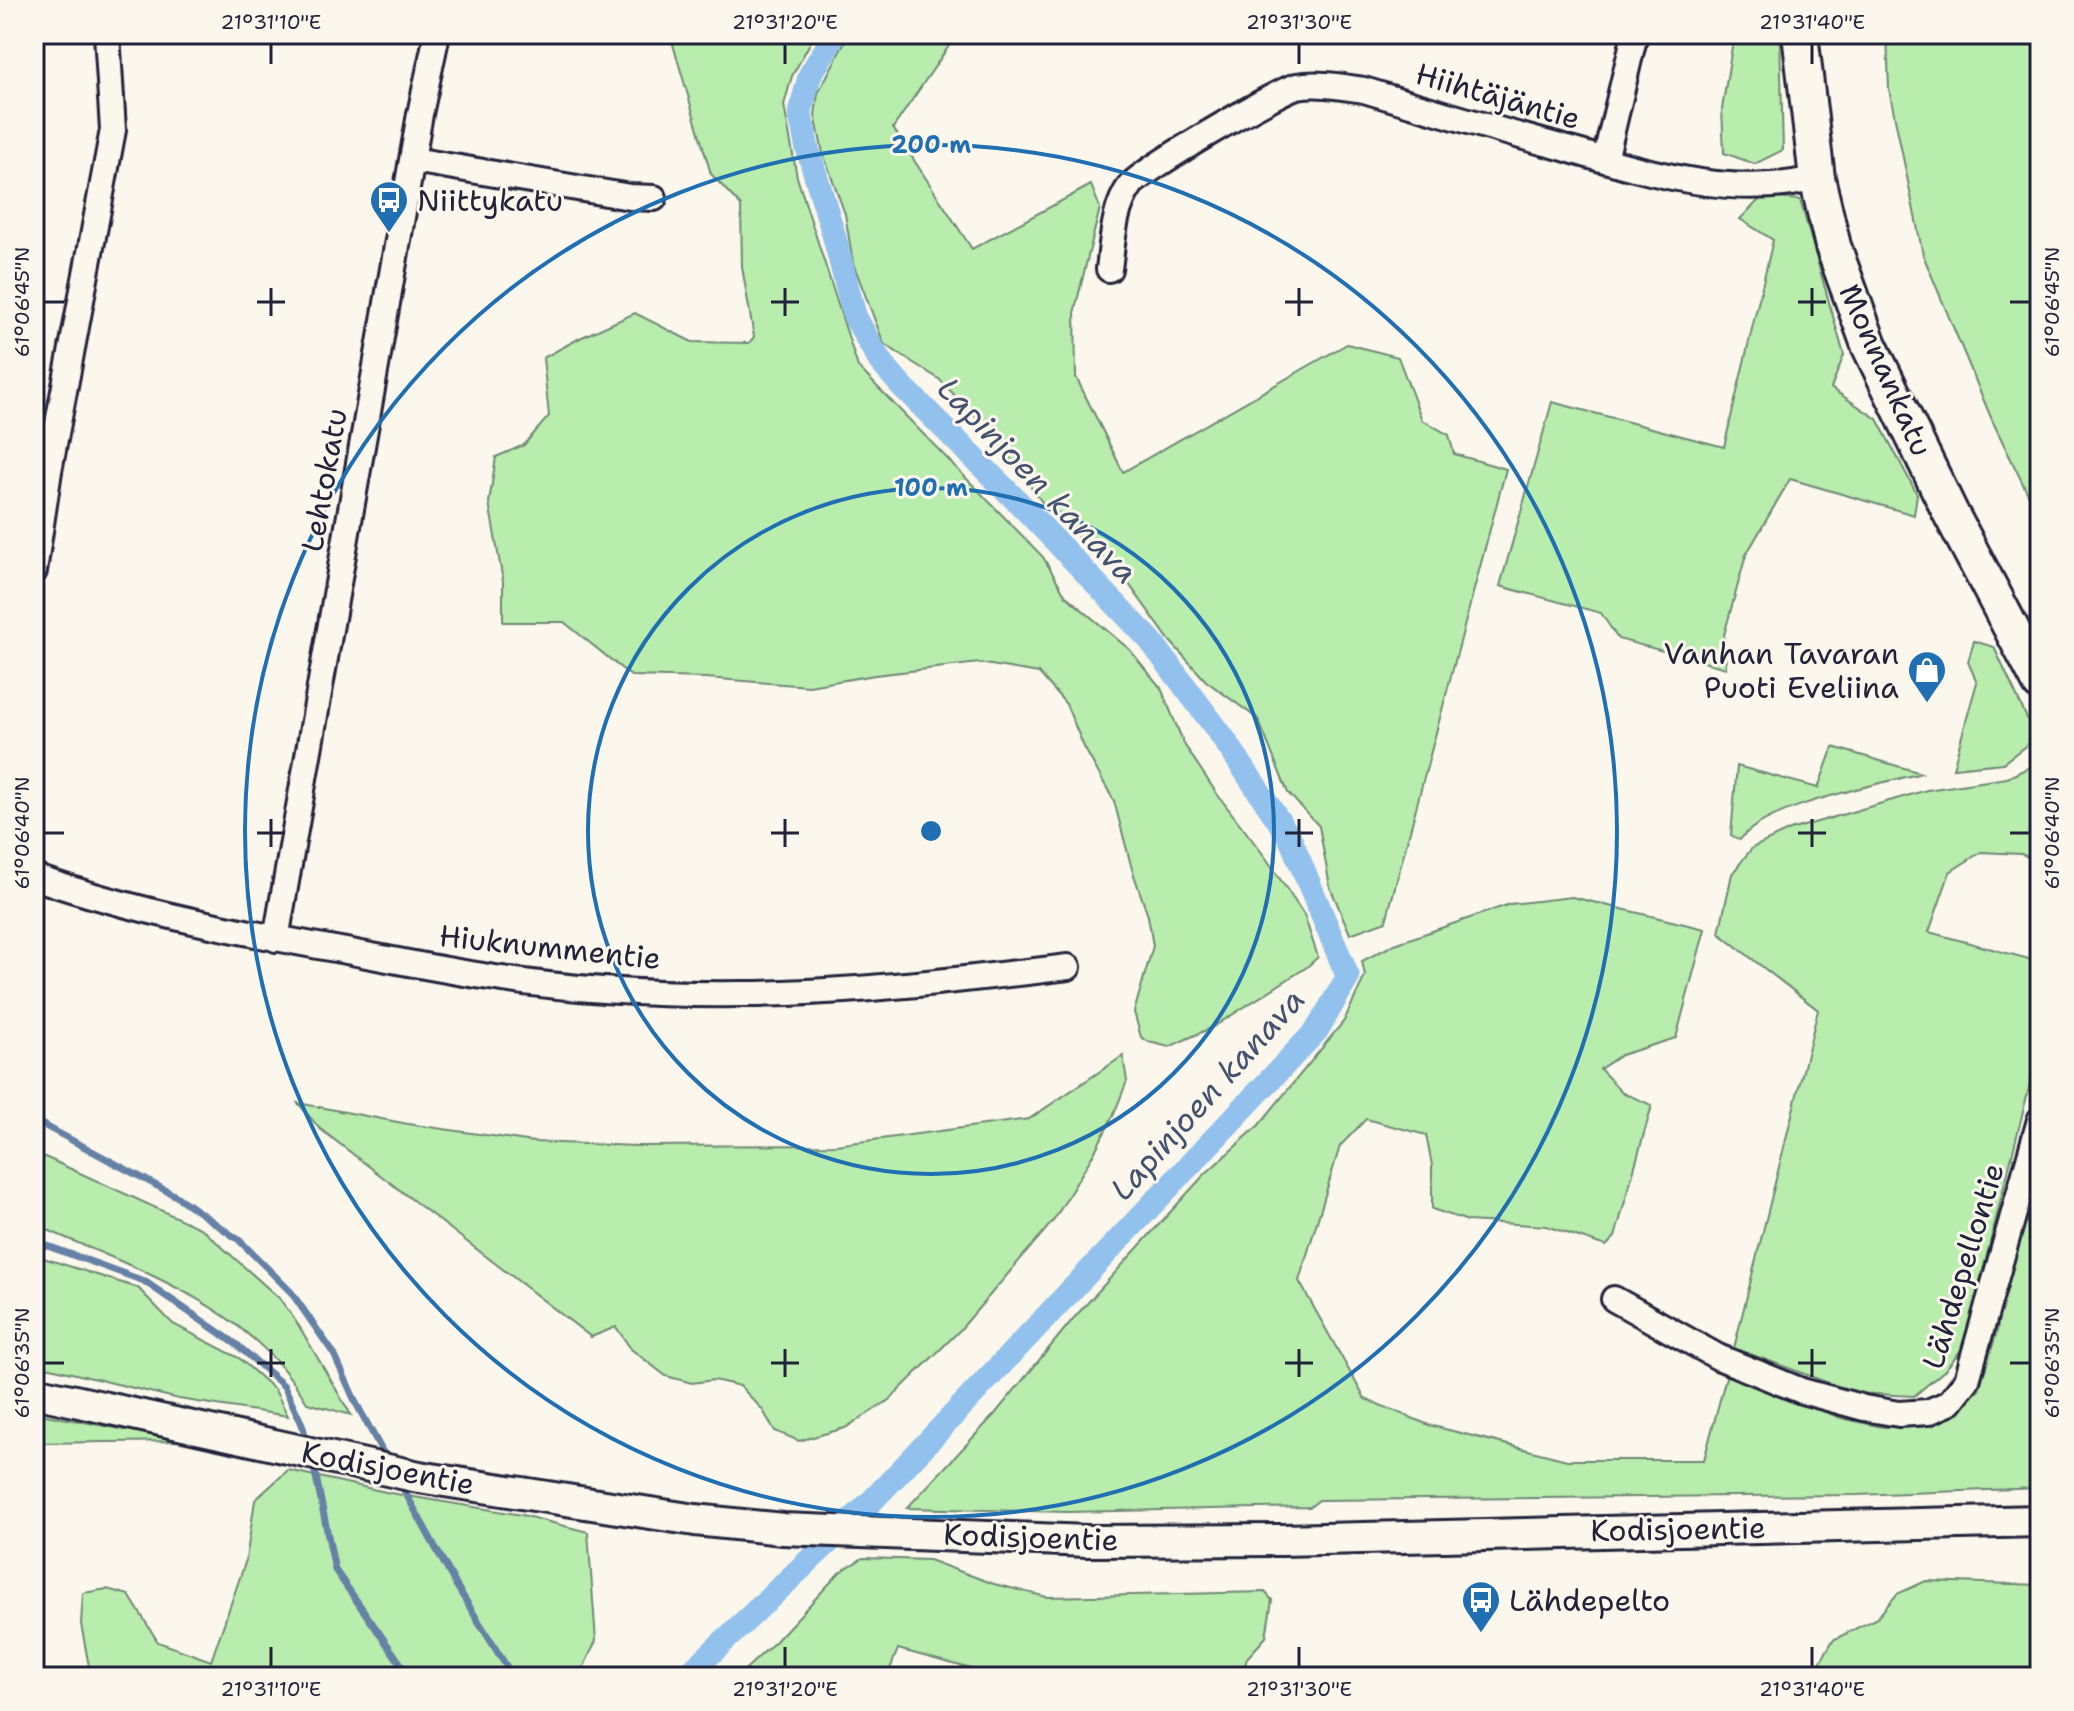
<svg xmlns="http://www.w3.org/2000/svg" width="2074" height="1711" viewBox="0 0 2074 1711" font-family="'Shantell Sans',sans-serif">
<rect width="100%" height="100%" fill="#fbf7ec"/>
<filter id="ink" filterUnits="userSpaceOnUse"><feTurbulence type="fractalNoise" baseFrequency=".0125" numOctaves="2"/><feDisplacementMap in="SourceGraphic" scale="16" xChannelSelector="R" yChannelSelector="G"/><feConvolveMatrix kernelMatrix="1 2 1 2 8 2 1 2 1" color-interpolation-filters="sRGB"/></filter>
<g filter="url(#ink)">
<path fill="#b9edad" stroke="#6e8874" stroke-width="2" d="M 670,34 L 815,34 L 792,76 L 784,105 L 797,177 L 858,367 L 1043,557 L 1066,596 L 1130,650 L 1161,688 L 1184,744 L 1217,794 L 1266,858 L 1304,915 L 1318,957 L 1307,967 L 1213,1027 L 1169,1047 L 1149,1042 L 1141,1037 L 1134,1012 L 1153,946 L 1148,916 L 1132,869 L 1114,801 L 1084,747 L 1066,704 L 1039,673 L 979,663 L 875,675 L 809,686 L 706,678 L 631,676 L 564,622 L 503,622 L 503,581 L 489,503 L 496,457 L 524,445 L 549,416 L 543,358 L 580,338 L 635,313 L 692,342 L 749,343 L 754,337 L 742,267 L 741,206 L 711,174 Z
M 849,34 L 957,34 L 893,128 L 972,249 L 1091,185 L 1100,208 L 1075,309 L 1076,377 L 1123,472 L 1347,344 L 1398,357 L 1422,420 L 1449,435 L 1454,454 L 1506,469 L 1386,921 L 1350,934 L 1330,887 L 1319,826 L 1288,793 L 1258,719 L 1206,681 L 1170,641 L 1118,569 L 1050,513 L 992,434 L 939,379 L 884,344 L 853,263 L 845,214 L 823,153 L 815,115 L 818,93 Z
M 1734,34 L 1780,34 L 1783,150 L 1755,164 L 1724,153 L 1722,109 Z
M 1887,34 L 2040,34 L 2040,519 L 1992,420 L 1923,255 L 1889,89 Z
M 1762,197 L 1800,200 L 1844,355 L 1831,388 L 1877,419 L 1917,494 L 1914,515 L 1790,479 L 1746,555 L 1724,635 L 1726,668 L 1618,639 L 1601,613 L 1500,586 L 1552,402 L 1724,447 L 1773,240 L 1740,219 Z
M 1974,641 L 1994,647 L 2036,738 L 2003,763 L 1953,768 L 1977,682 L 1968,662 Z
M 1833,747 L 1921,773 C 1878,785 1765,805 1740,840 L 1731,835 L 1737,766 L 1818,788 Z
M 2040,762 L 2040,862 L 2021,854 L 1981,852 L 1950,872 L 1929,932 L 2040,962 L 2040,1044 L 1964,1346 L 1945,1370 L 1914,1396 L 1856,1393 L 1734,1348 L 1818,1010 L 1719,933 L 1732,874 L 1752,848 L 1790,830 L 1927,790 L 2007,778 Z
M 1572,897 L 1705,929 L 1676,1038 L 1621,1055 L 1600,1069 L 1623,1093 L 1652,1105 L 1615,1237 L 1606,1246 L 1546,1226 L 1468,1221 L 1432,1209 L 1432,1165 L 1426,1135 L 1366,1119 L 1340,1146 L 1299,1281 L 1365,1399 L 1429,1425 L 1567,1460 L 1704,1460 L 1727,1373 L 1841,1418 L 1883,1427 L 1922,1427 L 1955,1414 L 1979,1390 L 1997,1331 L 2002,1289 L 2040,1152 L 2040,1488 L 1856,1495 L 1319,1500 L 1310,1507 L 1068,1512 L 907,1508 L 995,1414 L 1073,1319 L 1204,1175 L 1259,1125 L 1344,1021 L 1365,976 L 1362,961 L 1395,944 L 1510,904 Z
M 1123,1056 L 1127,1081 L 1114,1114 L 1094,1153 L 1054,1220 L 960,1330 L 888,1401 L 845,1428 L 799,1441 L 775,1431 L 762,1409 L 740,1386 L 714,1380 L 692,1383 L 666,1376 L 631,1349 L 616,1327 L 591,1337 L 319,1128 L 298,1103 L 408,1124 L 534,1142 L 637,1146 L 836,1145 L 1029,1119 Z
M 34,1152 L 202,1229 L 280,1299 L 299,1326 L 351,1415 L 307,1403 C 249,1303 134,1269 34,1224 Z
M 34,1255 L 138,1288 L 173,1324 L 239,1358 L 275,1390 L 288,1416 L 179,1399 L 34,1364 Z
M 35,1413 L 186,1441 L 34,1443 Z
M 288,1470 L 390,1493 L 522,1515 L 588,1532 L 596,1641 L 579,1677 L 91,1677 L 81,1624 L 83,1593 L 107,1589 L 129,1595 L 158,1642 L 211,1661 L 246,1560 L 255,1500 Z
M 863,1558 L 929,1560 L 994,1584 L 1047,1597 L 1265,1592 L 1272,1600 L 1266,1637 L 1247,1658 L 1242,1677 L 1001,1677 L 898,1649 L 887,1677 L 737,1677 L 776,1641 L 840,1572 Z
M 1926,1581 L 2040,1585 L 2040,1677 L 1812,1677 L 1833,1640 L 1877,1618 L 1897,1594 Z"/>
<g fill="none" stroke-linecap="round" stroke-linejoin="round">
<path stroke="#6581a6" stroke-width="7" d="M 34,1120 L 176,1196 L 239,1240 L 291,1292 L 334,1354 L 356,1403 L 387,1460
M 34,1241 L 144,1281 L 236,1344 L 284,1386 L 302,1424 L 307,1442
M 313,1462 L 335,1570 L 410,1677
M 399,1481 L 456,1585 L 513,1677"/>
<path stroke="#92c1ed" stroke-width="24" d="M 686,1677 L 872,1501 L 1317,1030 L 1348,977 L 1290,838 L 1222,736 L 1150,640 L 1024,508 L 901,385 L 880,361 L 855,317 L 833,232 L 807,147 L 800,113 L 810,75 L 835,34"/>
<defs>
<path id="minor" d="M 413,160 L 630,197 L 654,198
M 1605,160 L 1635,34
M 1109,269 C 1113,241 1113,210 1130,186 C 1139,172 1279,90 1297,86 C 1319,82 1343,87 1364,90 C 1427,109 1490,128 1553,145 C 1637,169 1729,201 1817,178
M 34,571 L 49,471 L 113,130 L 107,34
M 34,877 C 136,912 240,932 346,951 C 393,960 441,970 489,977 C 572,990 659,995 742,994 C 852,993 960,980 1068,967
M 276,939 L 420,114 L 437,34
M 1614,1299 L 1718,1357 L 1802,1391 L 1864,1408 L 1899,1414 L 1928,1412 L 1949,1403 L 1967,1380 L 2040,1120"/>
<path id="tertiary" d="M 34,1392 L 419,1477 L 695,1520 L 783,1529 L 1088,1541 L 1282,1540 L 2040,1521"/>
<path id="secondary" d="M 1800,34 L 1817,178 L 1833,246 L 1869,345 L 1950,512 L 2040,683"/>
</defs>
<use href="#minor" stroke="#22223b" stroke-width="30"/>
<use href="#tertiary" stroke="#22223b" stroke-width="36"/>
<use href="#secondary" stroke="#22223b" stroke-width="40"/>
<use href="#minor" stroke="#fbf7ec" stroke-width="24"/>
<use href="#tertiary" stroke="#fbf7ec" stroke-width="30"/>
<use href="#secondary" stroke="#fbf7ec" stroke-width="34"/>
</g>
</g>
<path fill="none" stroke="#22223b" stroke-width="3" d="M 271,44 L 271,64M 785,44 L 785,64M 1299,44 L 1299,64M 1812,44 L 1812,64M 271,288 L 271,316M 785,288 L 785,316M 1299,288 L 1299,316M 1812,288 L 1812,316M 44,302 L 64,302M 257,302 L 285,302M 771,302 L 799,302M 1285,302 L 1313,302M 1798,302 L 1826,302M 2010,302 L 2030,302M 271,819 L 271,847M 785,819 L 785,847M 1299,819 L 1299,847M 1812,819 L 1812,847M 44,833 L 64,833M 257,833 L 285,833M 771,833 L 799,833M 1285,833 L 1313,833M 1798,833 L 1826,833M 2010,833 L 2030,833M 271,1349 L 271,1377M 785,1349 L 785,1377M 1299,1349 L 1299,1377M 1812,1349 L 1812,1377M 44,1363 L 64,1363M 257,1363 L 285,1363M 771,1363 L 799,1363M 1285,1363 L 1313,1363M 1798,1363 L 1826,1363M 2010,1363 L 2030,1363M 271,1647 L 271,1667M 785,1647 L 785,1667M 1299,1647 L 1299,1667M 1812,1647 L 1812,1667"/>
<g fill="none" stroke="#1f6fb2" stroke-width="4">
<circle cx="931" cy="831" r="343"/>
<circle cx="931" cy="831" r="686"/>
</g>
<defs>
<symbol id="bus-pin" viewBox="-11 -11 22 30"><path d="M0 17L-7.5 6A9.5 9.5 0 1 1 7.5 6Z" fill="#1f6fb2" stroke="#fbf7ec"/><path d="M-5-6H5V4H4V6H2V4H-2V6H-4V4H-5ZM-3.5-4V0h7V-4ZM-3.5 1.2v1.5H-2V1.2ZM2 1.2v1.5H3.5V1.2Z" fill="#fff"/></symbol>
<symbol id="shop-pin" viewBox="-11 -11 22 30"><path d="M0 17L-7.5 6A9.5 9.5 0 1 1 7.5 6Z" fill="#1f6fb2" stroke="#fbf7ec"/><path d="M-5-2.5h2.3a2.7 3.5 0 0 1 5.4 0H5L5.5 6h-11ZM-1.5-2.5h3a1.5 2.3 0 0 0-3 0Z" fill="#fff"/></symbol>
</defs>
<g fill-rule="evenodd">
<use href="#bus-pin" x="367" y="178" width="44" height="60"/>
<use href="#shop-pin" x="1905" y="648" width="44" height="60"/>
<use href="#bus-pin" x="1459" y="1578" width="44" height="60"/>
</g>
<g text-anchor="middle" dominant-baseline="central" stroke-width="6" stroke-linejoin="round" paint-order="stroke">
<g font-size="30" fill="#22223b" stroke="#fbf7ec">
<text transform="translate(1498 96) rotate(16)">Hiihtäjäntie</text>
<text transform="translate(1886 370) rotate(66)">Monnankatu</text>
<text transform="translate(324 480) rotate(-80)">Lehtokatu</text>
<text transform="translate(550 947) rotate(6)">Hiuknummentie</text>
<text transform="translate(1963 1266) rotate(-73)">Lähdepellontie</text>
<text transform="translate(388 1468) rotate(11)">Kodisjoentie</text>
<text transform="translate(1678 1529) rotate(-1)">Kodisjoentie</text>
<text transform="translate(1031 1537) rotate(2)">Kodisjoentie</text>
</g>
<g font-size="30" fill="#22223b" stroke="#fbf7ec" text-anchor="start">
<text x="417" y="200">Niittykatu</text>
<text x="1899" y="653" text-anchor="end">Vanhan Tavaran<tspan x="1899" dy="34">Puoti Eveliina</tspan></text>
<text x="1509" y="1600">Lähdepelto</text>
</g>
<g font-size="32" font-style="italic" fill="#445270" stroke="#fbf7ec">
<text transform="translate(1038 480) rotate(46)">Lapinjoen kanava</text>
<text transform="translate(1207 1094) rotate(-48)">Lapinjoen kanava</text>
</g>
</g>
<circle cx="931" cy="831" r="12" fill="#1f6fb2" stroke="#fbf7ec" stroke-width="4"/>
<g font-size="24" text-anchor="middle" font-weight="bold" fill="#1f6fb2" stroke="#fbf7ec" stroke-width="6" stroke-linejoin="round" paint-order="stroke">
<text x="931" y="153">200 m</text>
<text x="931" y="496">100 m</text>
</g>
<rect width="2074" height="1711" fill="none" stroke="#fbf7ec" stroke-width="88"/>
<rect x="44" y="44" width="1986" height="1623" fill="none" stroke="#22223b" stroke-width="3"/>
<g font-size="20" text-anchor="middle" fill="#22223b">
<text x="271" y="29">21°31'10"E</text>
<text x="785" y="29">21°31'20"E</text>
<text x="1299" y="29">21°31'30"E</text>
<text x="1812" y="29">21°31'40"E</text>
<text transform="translate(22 302) rotate(-90)" y="7">61°06'45"N</text>
<text transform="translate(2052 302) rotate(-90)" y="7">61°06'45"N</text>
<text transform="translate(22 833) rotate(-90)" y="7">61°06'40"N</text>
<text transform="translate(2052 833) rotate(-90)" y="7">61°06'40"N</text>
<text transform="translate(22 1363) rotate(-90)" y="7">61°06'35"N</text>
<text transform="translate(2052 1363) rotate(-90)" y="7">61°06'35"N</text>
<text x="271" y="1696">21°31'10"E</text>
<text x="785" y="1696">21°31'20"E</text>
<text x="1299" y="1696">21°31'30"E</text>
<text x="1812" y="1696">21°31'40"E</text>
</g>
</svg>
